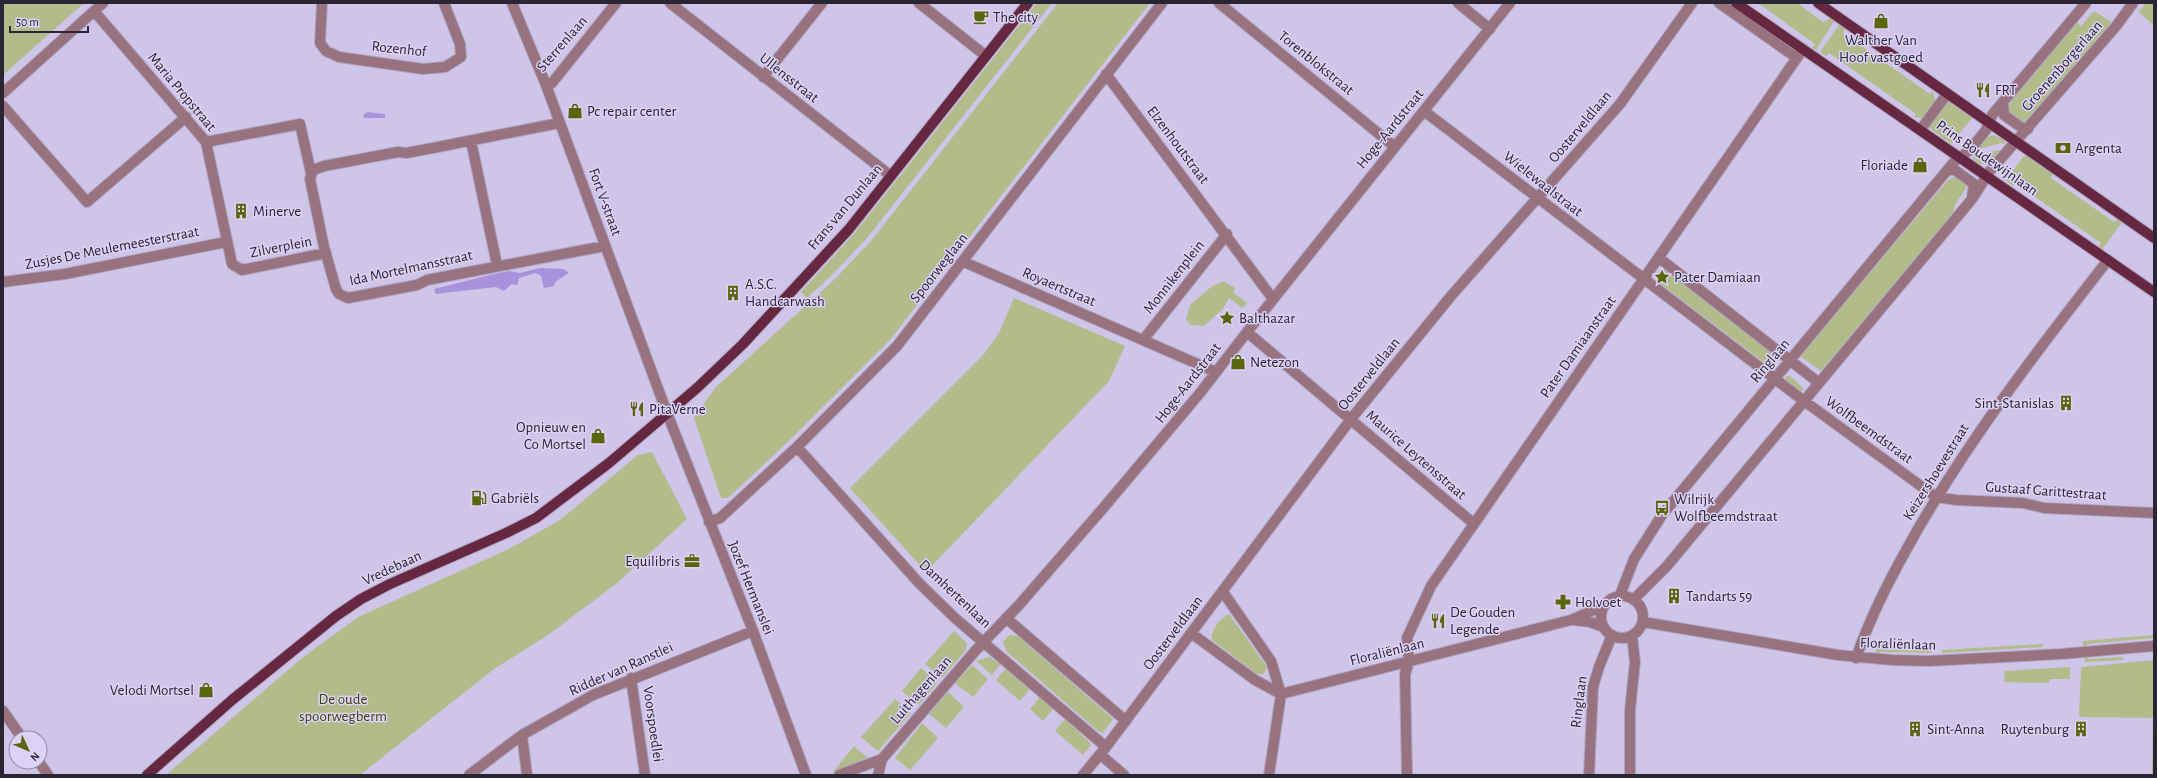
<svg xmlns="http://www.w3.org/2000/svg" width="2157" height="778" viewBox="0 0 2157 778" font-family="'Alegreya Sans',sans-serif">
<rect width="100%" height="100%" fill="#cfc5e9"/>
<path fill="#b2bc8a" d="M 3,3 L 84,3 L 3,75 Z
M 1037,3 L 1052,3 L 867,238 L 832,275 L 807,298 L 801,292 L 854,234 Z
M 1058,3 L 1150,3 L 890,340 L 790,440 L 728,498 L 721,498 L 694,418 L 715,388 L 835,279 L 871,241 Z
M 1758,3 L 1797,3 L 1823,22 L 1830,18 L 1834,21 L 1816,50 L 1812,48 L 1815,44 Z
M 2146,3 L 2154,3 L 2154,26 L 2139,12 Z
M 2096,12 L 2111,22 L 2109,26 L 2030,121 L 2023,123 L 2011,116 L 2008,108 L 2012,100 L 2077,22 L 2081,26 L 2092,13 Z
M 1839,25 L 1845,29 L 1843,33 L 1930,94 L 1932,91 C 1940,100 1929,111 1922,118 L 1914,117 L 1916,114 L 1829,53 L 1826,56 L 1820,52 Z
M 1948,100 L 1972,118 L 1951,144 L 1928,127 Z
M 1993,135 L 2004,140 L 2005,144 L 2001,143 L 1976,150 L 1988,137 Z
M 1998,150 L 2000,150 L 1989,163 L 1979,164 L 1974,160 L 1973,156 L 1976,157 Z
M 2027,155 L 2053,174 L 2051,178 L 2114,222 L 2117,219 L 2122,222 L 2102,250 L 2098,247 L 2101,243 L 2015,183 L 2013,186 L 2006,180 L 2023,157 Z
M 1956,176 L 1967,184 C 1963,197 1955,200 1953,214 L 1821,371 L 1800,356 L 1948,180 Z
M 1663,269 L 1779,356 L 1770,367 L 1657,281 L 1657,273 Z
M 1223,281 L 1235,288 L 1233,292 L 1247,303 L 1242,308 L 1229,298 L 1222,310 L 1204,326 L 1191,325 L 1186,320 L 1190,305 L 1211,287 Z
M 1014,298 L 1125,346 L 1109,381 L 926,572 L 850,488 L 984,354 L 999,333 Z
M 1786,376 L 1790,376 L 1804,389 L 1800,392 L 1786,380 Z
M 652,452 L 687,519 L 616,584 L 548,635 L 494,669 L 360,775 L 166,775 L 302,658 L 358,617 L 509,549 L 560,520 L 638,455 Z
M 1229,614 L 1267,667 L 1264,674 L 1257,674 L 1212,640 C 1209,633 1221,616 1229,614 Z
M 954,631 L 967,643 L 966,650 L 942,678 L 925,664 Z
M 1009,635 L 1018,636 L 1112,718 L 1113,719 L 1103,733 L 1098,731 L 1006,651 L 1003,642 Z
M 2154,635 L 2154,638 L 2087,644 L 2087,647 L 2083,647 L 2083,641 Z
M 2043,644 L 2043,647 L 1942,653 L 1942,650 Z
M 1876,648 L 1931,650 L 1931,653 L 1880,652 L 1880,654 L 1876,654 Z
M 2084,656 L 2087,656 L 2088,659 L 2123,657 L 2123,660 L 2085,662 Z
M 989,657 L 1001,664 L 992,675 L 976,661 Z
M 2154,660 L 2154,775 L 2152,775 L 2153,718 L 2079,717 L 2081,667 Z
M 972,665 L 988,679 L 973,697 L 955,683 Z
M 2070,667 L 2070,679 L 2050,679 L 2049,683 L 2004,682 L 2005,671 Z
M 921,668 L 937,683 L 919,705 L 902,691 Z
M 1006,668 L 1030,689 L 1020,701 L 996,680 Z
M 948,692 L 964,707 L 946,728 L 929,714 Z
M 1040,697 L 1053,709 L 1043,721 L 1030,709 Z
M 895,699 L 911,713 L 878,751 L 861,737 Z
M 1065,719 L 1090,743 L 1091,745 L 1083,755 L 1055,731 Z
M 922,723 L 938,738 L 910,770 L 895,758 Z
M 854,746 L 868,758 L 832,773 Z"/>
<path fill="#a992dc" d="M 368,112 L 385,114 L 385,118 L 364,118 L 363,115 Z
M 540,268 L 564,269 L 569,273 L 555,282 L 554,286 L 544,288 L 541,276 L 536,273 L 519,278 L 517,285 L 512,284 L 504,291 L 496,287 L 436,294 L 434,289 L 494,274 L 509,271 L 520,273 Z"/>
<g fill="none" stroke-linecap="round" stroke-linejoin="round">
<defs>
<path id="minor" d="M 322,3 L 320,43 L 326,51 L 339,57 L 423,69 L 445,67 L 461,57 L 460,44 L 444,3
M 512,3 L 546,85 L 667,413 L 753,631 L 806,775
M 670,3 L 891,176
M 919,3 L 986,56
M 1219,3 L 1395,147
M 1458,3 L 1490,29
M 1719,3 L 1797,58
M 94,11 L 206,142 L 232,264 L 242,270 L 326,253
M 1106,74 L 1273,299
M 763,77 L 822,3
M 546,85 L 552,83 L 616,3
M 3,93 L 103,3
M 2003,103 L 2004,115 L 2022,128 L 2028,129
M 3,106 L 87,202 L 186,117
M 1424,111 L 1804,401 L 1936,497 L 1956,500 L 2023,503 L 2044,508 L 2154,513
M 559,123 L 433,148 L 406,153 L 398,152 L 324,166 L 313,170 L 310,179 L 324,247 L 336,289 L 339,294 L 348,298 L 417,285 L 427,280 L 605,246
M 1921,129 L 1947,94
M 471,141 L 497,265
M 206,142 L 300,124 L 311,173
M 1948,170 L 1955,170 L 1974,184 L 1972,197
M 1659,258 L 1819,383
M 964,262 L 1216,372
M 3,282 L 65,274 L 226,242
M 1247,332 L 1473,523
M 1143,340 L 1227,234
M 797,447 L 919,583 L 956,619 L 1106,747
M 709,522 L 720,518 L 797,447 L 897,346 L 1162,3
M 1223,592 L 1271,661 L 1281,694 L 1269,775
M 1620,595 L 1634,559 L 1662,515 L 1954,162 L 1970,150 L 1986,130 L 1992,115 L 2086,3
M1601 617a21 21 0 1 1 42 0a21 21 0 1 1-42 0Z
M 1634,599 L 1667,566 L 1972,199 L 1990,171 L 2117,25 L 2133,3
M 1006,618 L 1126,721
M 1573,620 L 1590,622 L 1604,627
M 1643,622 L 1838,655 L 1892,660 L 1929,661 L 2061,654 L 2154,646
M 1191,633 L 1255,680 L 1281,694
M 1856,658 C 1872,612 1894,571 1918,529 C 1973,434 2040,347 2108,260
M 631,678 L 645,775
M 1281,694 L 1571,620 L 1605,605
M 3,711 L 22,738
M 522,735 L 527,775
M 1101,755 L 1124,775
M 39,762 L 48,775
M 469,775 L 522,735 L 593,695 L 753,631
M 839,775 L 882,759
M 878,775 L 882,759 L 976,650 L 1019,605 L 1105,506 L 1200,393 L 1247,332 L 1510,3
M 1083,775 L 1106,747 L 1351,419 L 1451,296 L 1620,104 L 1692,3
M 1407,775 L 1405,674 L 1409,662 L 1407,638 L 1431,586 L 1803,49
M 1589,775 L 1593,687 L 1599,667 L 1612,635
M 1630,775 L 1630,710 L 1635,662 L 1632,636"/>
<path id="major" d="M 1736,3 L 2154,292
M 1818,3 L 2154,238
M 147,775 L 232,700 L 336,616 L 361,599 L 390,584 L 506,533 L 536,518 L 609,463 L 697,388 L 743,344 L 849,229 L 1028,3"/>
</defs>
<use href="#minor" stroke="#aea5c4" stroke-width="12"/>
<use href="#major" stroke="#aea5c4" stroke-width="12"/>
<use href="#minor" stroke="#98737f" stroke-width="10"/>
<use href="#major" stroke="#662841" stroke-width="10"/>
</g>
<defs>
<symbol id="cafe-bare" viewBox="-9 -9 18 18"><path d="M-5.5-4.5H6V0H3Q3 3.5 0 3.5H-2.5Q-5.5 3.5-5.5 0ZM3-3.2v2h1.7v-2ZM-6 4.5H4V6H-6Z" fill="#5a660b" stroke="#dcd2f7" stroke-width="2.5" paint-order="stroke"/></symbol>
<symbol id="shop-bare" viewBox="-9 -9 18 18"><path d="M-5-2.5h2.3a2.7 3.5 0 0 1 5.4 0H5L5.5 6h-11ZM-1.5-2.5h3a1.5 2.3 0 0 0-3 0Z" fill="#5a660b" stroke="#dcd2f7" stroke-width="2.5" paint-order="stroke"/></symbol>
<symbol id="restaurant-bare" viewBox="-9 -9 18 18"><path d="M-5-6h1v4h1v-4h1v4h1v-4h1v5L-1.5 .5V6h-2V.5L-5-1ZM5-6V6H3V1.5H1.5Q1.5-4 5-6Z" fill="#5a660b" stroke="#dcd2f7" stroke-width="2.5" paint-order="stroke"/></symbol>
<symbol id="bank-bare" viewBox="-9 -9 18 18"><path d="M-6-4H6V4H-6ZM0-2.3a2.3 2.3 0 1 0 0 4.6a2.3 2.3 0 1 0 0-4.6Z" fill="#5a660b" stroke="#dcd2f7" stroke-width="2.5" paint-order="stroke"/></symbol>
<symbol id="building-bare" viewBox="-9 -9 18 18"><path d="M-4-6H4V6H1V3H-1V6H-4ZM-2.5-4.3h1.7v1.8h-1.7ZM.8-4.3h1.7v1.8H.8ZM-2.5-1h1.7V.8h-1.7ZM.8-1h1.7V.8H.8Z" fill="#5a660b" stroke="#dcd2f7" stroke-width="2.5" paint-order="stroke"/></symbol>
<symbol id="sight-bare" viewBox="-9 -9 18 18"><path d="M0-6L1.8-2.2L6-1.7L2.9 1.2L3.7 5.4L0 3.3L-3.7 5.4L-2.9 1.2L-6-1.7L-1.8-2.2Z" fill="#5a660b" stroke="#dcd2f7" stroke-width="2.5" paint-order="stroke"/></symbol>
<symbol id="fuel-bare" viewBox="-9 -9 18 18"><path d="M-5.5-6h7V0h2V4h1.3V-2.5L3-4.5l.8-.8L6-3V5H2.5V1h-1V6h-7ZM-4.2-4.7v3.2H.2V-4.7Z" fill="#5a660b" stroke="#dcd2f7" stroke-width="2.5" paint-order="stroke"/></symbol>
<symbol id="bus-bare" viewBox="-9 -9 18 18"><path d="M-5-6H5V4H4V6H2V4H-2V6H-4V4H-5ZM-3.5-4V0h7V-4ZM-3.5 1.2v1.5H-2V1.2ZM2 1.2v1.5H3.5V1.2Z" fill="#5a660b" stroke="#dcd2f7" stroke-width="2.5" paint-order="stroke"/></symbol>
<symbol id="office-bare" viewBox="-9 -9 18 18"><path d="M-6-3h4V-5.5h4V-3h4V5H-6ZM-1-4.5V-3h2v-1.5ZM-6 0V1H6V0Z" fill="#5a660b" stroke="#dcd2f7" stroke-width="2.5" paint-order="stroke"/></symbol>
<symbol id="pharmacy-bare" viewBox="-9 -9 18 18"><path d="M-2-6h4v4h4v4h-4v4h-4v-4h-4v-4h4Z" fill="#5a660b" stroke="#dcd2f7" stroke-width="2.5" paint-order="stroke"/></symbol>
</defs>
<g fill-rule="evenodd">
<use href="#cafe-bare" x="970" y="6" width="22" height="22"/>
<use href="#shop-bare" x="1870" y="10" width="22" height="22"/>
<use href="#restaurant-bare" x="1972" y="79" width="22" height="22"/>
<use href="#shop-bare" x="564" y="100" width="22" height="22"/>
<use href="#bank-bare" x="2052" y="137" width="22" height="22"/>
<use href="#shop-bare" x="1909" y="154" width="22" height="22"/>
<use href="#building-bare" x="230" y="200" width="22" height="22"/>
<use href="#sight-bare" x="1651" y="266" width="22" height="22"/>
<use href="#building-bare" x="722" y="282" width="22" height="22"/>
<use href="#sight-bare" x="1216" y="307" width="22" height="22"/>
<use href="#shop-bare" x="1227" y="351" width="22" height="22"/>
<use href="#building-bare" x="2055" y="392" width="22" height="22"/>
<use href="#restaurant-bare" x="626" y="398" width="22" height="22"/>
<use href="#shop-bare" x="587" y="425" width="22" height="22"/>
<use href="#fuel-bare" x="468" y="487" width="22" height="22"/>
<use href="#bus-bare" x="1651" y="497" width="22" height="22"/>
<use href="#office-bare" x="681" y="550" width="22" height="22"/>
<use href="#building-bare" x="1663" y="585" width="22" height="22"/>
<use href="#pharmacy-bare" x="1552" y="591" width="22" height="22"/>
<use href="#restaurant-bare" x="1427" y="610" width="22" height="22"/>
<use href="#shop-bare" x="195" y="679" width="22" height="22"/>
<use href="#building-bare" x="1904" y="718" width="22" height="22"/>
<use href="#building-bare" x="2070" y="718" width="22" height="22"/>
</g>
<g text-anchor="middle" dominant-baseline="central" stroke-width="3" stroke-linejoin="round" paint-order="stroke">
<g font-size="15" fill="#292532" stroke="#dcd2f7" text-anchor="start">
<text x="993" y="17">The city</text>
<text x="1881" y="40" text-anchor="middle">Walther Van<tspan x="1881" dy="17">Hoof vastgoed</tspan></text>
<text x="1995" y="90">FRT</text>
<text x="587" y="111">Pc repair center</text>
<text x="2075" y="148">Argenta</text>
<text x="1908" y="165" text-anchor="end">Floriade</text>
<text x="253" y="211">Minerve</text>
<text x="1674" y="277">Pater Damiaan</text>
<text x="745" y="284">A.S.C.<tspan x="745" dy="17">Handcarwash</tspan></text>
<text x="1239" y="318">Balthazar</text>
<text x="1250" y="362">Netezon</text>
<text x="2054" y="403" text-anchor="end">Sint-Stanislas</text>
<text x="649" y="409">PitaVerne</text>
<text x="586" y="427" text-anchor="end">Opnieuw en<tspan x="586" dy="17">Co Mortsel</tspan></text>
<text x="491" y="498">Gabriëls</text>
<text x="1674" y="499">Wilrijk<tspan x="1674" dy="17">Wolfbeemdstraat</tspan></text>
<text x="680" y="561" text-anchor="end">Equilibris</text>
<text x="1686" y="596">Tandarts 59</text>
<text x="1575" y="602">Holvoet</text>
<text x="1450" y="612">De Gouden<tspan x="1450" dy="17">Legende</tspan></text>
<text x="194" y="690" text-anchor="end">Velodi Mortsel</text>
<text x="1927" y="729">Sint-Anna</text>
<text x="2069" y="729" text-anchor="end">Ruytenburg</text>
</g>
<g font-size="15" fill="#292532" stroke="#dcd2f7">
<text transform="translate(562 44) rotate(-49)">Sterrenlaan</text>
<text transform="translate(399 49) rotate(6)">Rozenhof</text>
<text transform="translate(1316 63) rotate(39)">Torenblokstraat</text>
<text transform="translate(2062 66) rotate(-49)">Groenenborgerlaan</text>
<text transform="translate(789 78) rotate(38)">Ullensstraat</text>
<text transform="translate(182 92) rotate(50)">Maria Propstraat</text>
<text transform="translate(1580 127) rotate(-50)">Oosterveldlaan</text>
<text transform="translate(1390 129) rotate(-51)">Hoge-Aardstraat</text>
<text transform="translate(1178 145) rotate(53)">Elzenhoutstraat</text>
<text transform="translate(1987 158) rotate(35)">Prins Boudewijnlaan</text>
<text transform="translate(1543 184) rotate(38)">Wielewaalstraat</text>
<text transform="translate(605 202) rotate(70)">Fort V-straat</text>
<text transform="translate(845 207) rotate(-50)">Frans van Dunlaan</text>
<text transform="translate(281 247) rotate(-11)">Zilverplein</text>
<text transform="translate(112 248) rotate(-11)">Zusjes De Meulemeesterstraat</text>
<text transform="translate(411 268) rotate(-12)">Ida Mortelmansstraat</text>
<text transform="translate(939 268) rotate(-52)">Spoorweglaan</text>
<text transform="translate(1174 277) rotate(-52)">Monnikenplein</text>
<text transform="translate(1059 287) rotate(23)">Royaertstraat</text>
<text transform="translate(1578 347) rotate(-55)">Pater Damiaanstraat</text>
<text transform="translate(1770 361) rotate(-50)">Ringlaan</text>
<text transform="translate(1369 374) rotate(-51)">Oosterveldlaan</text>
<text transform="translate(1188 383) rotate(-52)">Hoge-Aardstraat</text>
<text transform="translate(1869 430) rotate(36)">Wolfbeemdstraat</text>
<text transform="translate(1416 455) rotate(41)">Maurice Leytensstraat</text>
<text transform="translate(1936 472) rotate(-58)">Keizershoevestraat</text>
<text transform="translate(2046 491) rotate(4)">Gustaaf Garittestraat</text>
<text transform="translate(392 568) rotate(-25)">Vredebaan</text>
<text transform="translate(751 588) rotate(68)">Jozef Hermanslei</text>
<text transform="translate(955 594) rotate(43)">Damhertenlaan</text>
<text transform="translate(1173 633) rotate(-53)">Oosterveldlaan</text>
<text transform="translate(1898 644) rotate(2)">Floraliënlaan</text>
<text transform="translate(1387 652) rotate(-14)">Floraliënlaan</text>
<text transform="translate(621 669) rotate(-24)">Ridder van Ranstlei</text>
<text transform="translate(921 690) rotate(-49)">Luithagenlaan</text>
<text transform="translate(1579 702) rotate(-83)">Ringlaan</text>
<text transform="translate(653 724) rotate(82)">Voorspoedlei</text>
</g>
<g font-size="15" fill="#3c4502" stroke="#dcd2f7">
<text x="343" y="699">De oude<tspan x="343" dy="17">spoorwegberm</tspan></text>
</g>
</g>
<rect width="2157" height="778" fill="none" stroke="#292532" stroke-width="8"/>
<g transform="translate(28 750) rotate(134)"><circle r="19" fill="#dcd2f7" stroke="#948da8"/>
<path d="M0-3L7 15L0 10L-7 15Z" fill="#5a660b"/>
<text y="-6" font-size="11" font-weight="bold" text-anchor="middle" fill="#292532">N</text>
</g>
<path d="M10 26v6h78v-6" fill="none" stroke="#292532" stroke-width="2"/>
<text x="16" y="26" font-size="12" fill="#292532" stroke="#dcd2f7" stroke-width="3" paint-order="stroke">50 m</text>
</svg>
